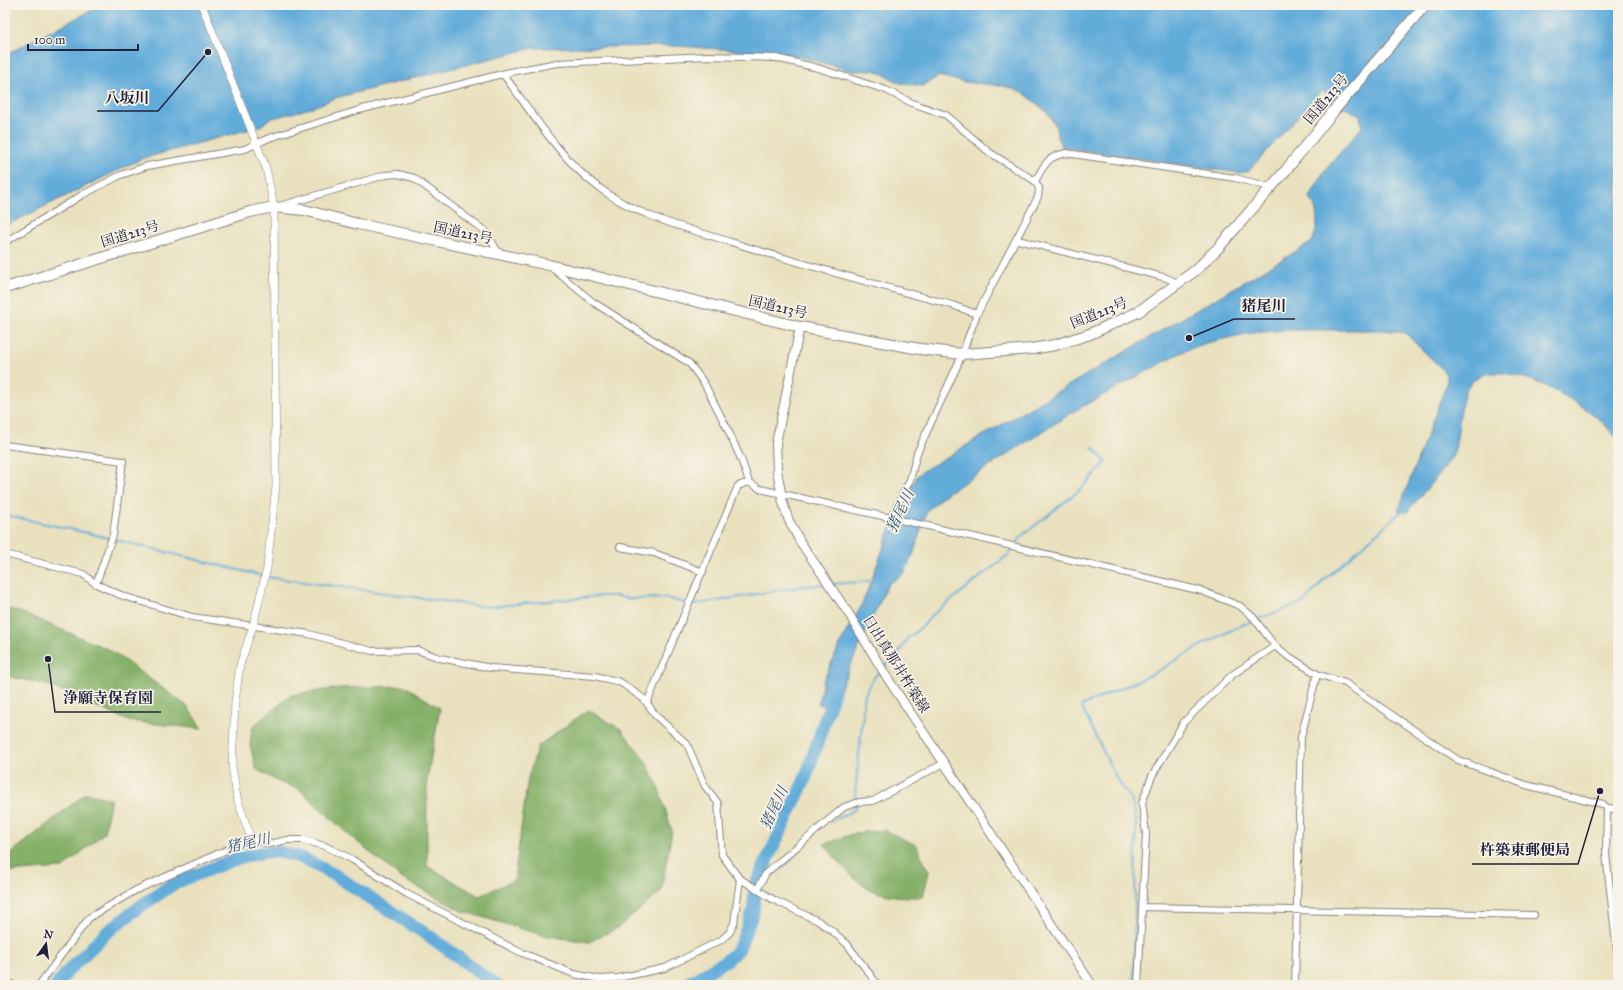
<svg xmlns="http://www.w3.org/2000/svg" width="1623" height="990" viewBox="0 0 1623 990" font-family="'IM FELL Great Primer','Noto Serif JP',serif">
<rect width="100%" height="100%" fill="#f7f3e8"/>
<filter id="ink" filterUnits="userSpaceOnUse"><feTurbulence type="fractalNoise" baseFrequency=".025" numOctaves="2"/><feDisplacementMap in="SourceGraphic" scale="8" xChannelSelector="R" yChannelSelector="G"/><feConvolveMatrix kernelMatrix="1 2 1 2 8 2 1 2 1" color-interpolation-filters="sRGB"/></filter>
<filter id="wash" filterUnits="userSpaceOnUse"><feTurbulence type="fractalNoise" baseFrequency=".012" numOctaves="4" result="noise"/><feDisplacementMap in="SourceGraphic" scale="16" xChannelSelector="R" yChannelSelector="G"/><feGaussianBlur stdDeviation="0.9" result="paint"/><feColorMatrix in="noise" values="0 0 0 0 0 0 0 0 0 0 0 0 0 0 0 0 0 1.4 0 .05"/><feComposite in="paint" operator="in"/></filter>
<g filter="url(#wash)">
<rect width="100%" height="100%" fill="#e9e1be"/>
<path fill="#84b067" stroke="#536951" d="M 5,608 L 20,612 L 110,650 L 187,706 L 202,729 L 129,721 L 45,684 L 5,676 Z
M 405,686 L 440,708 L 427,780 L 427,866 L 479,896 L 514,880 L 528,778 L 538,746 L 588,710 L 621,729 L 645,760 L 658,786 L 672,831 L 661,892 L 619,927 L 589,942 L 542,935 L 462,911 L 401,878 L 349,835 L 299,789 L 277,781 L 256,769 L 250,745 L 252,727 L 291,695 L 339,688 Z
M 86,793 L 111,799 L 104,833 L 63,868 L 5,872 L 5,858 Z
M 884,830 L 916,845 L 929,872 L 923,897 C 906,897 887,897 871,890 C 855,883 835,857 824,844 L 855,833 Z"/>
<path fill="#62acda" stroke="#42678a" d="M 102,5 L 1618,5 L 1618,439 C 1610,431 1603,422 1594,415 C 1571,397 1493,351 1469,385 C 1459,399 1459,435 1454,453 C 1450,463 1416,501 1407,512 L 1398,511 L 1447,383 L 1446,375 L 1443,370 L 1405,333 L 1383,330 L 1288,330 L 1250,333 L 1206,343 L 1182,352 L 1076,410 L 943,496 L 927,511 L 913,555 L 904,573 L 888,584 L 843,682 L 833,710 L 818,703 L 823,681 L 846,632 L 861,607 L 896,515 L 900,512 L 917,476 L 923,471 L 1312,242 C 1319,226 1319,213 1310,197 L 1323,173 L 1362,127 L 1360,115 L 1342,107 L 1322,90 L 1248,172 L 1238,173 L 1061,147 L 1055,125 L 1047,112 L 1024,93 L 1005,86 L 963,82 L 939,76 L 923,86 L 900,83 L 875,70 L 853,71 L 794,55 L 719,49 L 677,46 L 533,48 L 335,98 L 311,108 L 269,119 L 261,126 L 141,159 L 5,226 L 5,55 Z"/>
<g fill="none" stroke-linecap="round" stroke-linejoin="round">
<path stroke="#62acda" stroke-width="2" d="M 5,515 L 88,533 L 263,576
M 267,577 L 487,607 L 601,596 L 616,596 L 630,599 L 666,598 L 692,605 L 798,587 L 825,584
M 831,584 L 871,581
M 884,667 L 898,654 L 907,639 L 925,624 L 930,617 L 1008,555 L 1023,535 L 1082,488 L 1106,462 L 1092,447
M 830,822 L 856,809 L 855,794 L 863,715 C 862,697 867,683 881,670
M 767,876 C 784,868 790,863 800,847
M 1134,985 L 1136,821 L 1132,801 L 1117,779 L 1081,706 L 1151,675 L 1205,643 L 1242,625 L 1304,602 L 1325,579 L 1403,510"/>
<path stroke="#62acda" stroke-width="13" d="M 57,985 L 67,972 L 106,933 L 138,908 L 175,883 L 241,857 L 266,852 L 278,852 L 300,857 L 335,875 L 432,938 L 496,985
M 685,985 L 727,960 L 736,952 L 741,944 L 753,912 L 756,884 L 806,777 L 834,692"/>
</g>
</g>
<g filter="url(#ink)">
<g fill="none" stroke-linecap="round" stroke-linejoin="round">
<defs>
<path id="minor" d="M 503,74 C 531,111 560,159 598,187 C 636,216 686,228 731,242 C 804,265 878,285 952,305 L 977,314
M 1035,181 C 1045,165 1046,157 1066,153 L 1235,178 L 1270,187
M 280,206 L 385,175 L 398,174 L 414,178 L 486,232 L 500,255
M 1018,240 L 1167,278 L 1179,284
M 5,242 L 82,195 L 121,175 L 147,166 L 245,149 L 269,138 L 359,110 L 510,72 L 557,63 L 708,56 L 776,58 L 818,68 L 886,90 L 912,103 L 946,115 L 989,152 L 1035,181 L 1039,188 L 1038,197 L 977,314 L 958,364 L 917,453 L 910,480 L 891,517
M 552,268 L 593,302 L 689,363 L 704,383 L 726,426 L 741,459 L 749,482 L 760,489 L 932,527 L 1202,591 L 1240,606 L 1253,617 L 1275,646 L 1288,656 L 1317,674 L 1345,683 L 1458,760 L 1526,785 L 1603,804 L 1607,808 L 1606,854 L 1618,961
M 5,445 L 123,461 L 113,535 L 96,584
M 620,547 L 654,553 L 703,572
M 5,554 L 83,574 L 96,584 L 123,596 L 192,617 L 309,634 L 372,651 L 417,650 L 440,658 L 491,668 L 595,676 L 620,682 L 644,699 L 656,716 L 687,744 L 705,786 L 718,803 L 722,855 L 739,878 L 774,900 L 818,921 L 831,930 L 847,944 L 878,985
M 647,703 L 738,486 L 749,482
M 1607,808 L 1618,809
M 757,890 L 766,873 L 844,807 L 859,802 L 873,801 L 944,763
M 1143,907 L 1534,915
M 5,980 L 13,985
M 39,985 L 89,918 L 136,890 L 251,839 L 269,844 L 287,840 L 303,840 L 325,846 L 353,860 L 407,894 L 520,952 L 574,974 L 599,979 L 618,978 L 665,968 L 721,940 L 730,932 L 734,923 L 740,879
M 1138,985 L 1146,834 L 1142,803 L 1152,776 L 1184,722 L 1232,675 L 1275,646
M 1295,985 L 1301,737 L 1317,674"/>
<path id="tertiary" d="M 202,5 L 266,168 L 274,207 L 276,486 L 267,568 L 253,626 L 240,665 L 235,702 L 232,766 L 237,798 L 251,839"/>
<path id="secondary" d="M 800,327 L 776,443 L 777,470 L 783,503 L 789,521 L 801,543 L 849,614 L 886,676 L 1092,985"/>
<path id="trunk" d="M 5,288 L 250,212 L 274,207 L 304,210 L 358,224 L 549,265 L 800,327 L 920,349 L 962,354 L 1032,349 L 1055,345 L 1090,334 L 1138,312 L 1196,270 L 1219,247 L 1286,170 L 1337,107 L 1425,5"/>
</defs>
<use href="#minor" stroke="#86827c" stroke-width="8"/>
<use href="#tertiary" stroke="#86827c" stroke-width="8"/>
<use href="#secondary" stroke="#86827c" stroke-width="10"/>
<use href="#trunk" stroke="#86827c" stroke-width="12"/>
<use href="#minor" stroke="#fff" stroke-width="6"/>
<use href="#tertiary" stroke="#fff" stroke-width="7"/>
<use href="#secondary" stroke="#fff" stroke-width="8"/>
<use href="#trunk" stroke="#fff" stroke-width="10"/>
</g>
</g>
<g text-anchor="middle" dominant-baseline="central" stroke-width="3.5" stroke-linejoin="round" paint-order="stroke">
<g font-size="14" fill="#22223b" stroke="#f7f3e8">
<text transform="translate(1326 99) rotate(-50)">国道213号</text>
<text transform="translate(463 233) rotate(12)">国道213号</text>
<text transform="translate(130 234) rotate(-17)">国道213号</text>
<text transform="translate(778 307) rotate(13)">国道213号</text>
<text transform="translate(1099 313) rotate(-22)">国道213号</text>
<text transform="translate(896 664) rotate(58)">日出真那井杵築線</text>
</g>
<g font-size="15" font-style="italic" fill="#3c597b" stroke="#f7f3e8">
<text transform="translate(900 511) rotate(-65)">猪尾川</text>
<text transform="translate(774 808) rotate(-65)">猪尾川</text>
<text transform="translate(248 843) rotate(-12)">猪尾川</text>
</g>
</g>
<path fill="none" stroke="#22223b" stroke-width="1.5" d="M208 52L158 111H97M1189 338L1234 319H1295M48 659L55 712H161M1600 791L1578 864H1472"/>
<g fill="#22223b" stroke="#f7f3e8" stroke-width="1.5">
<circle cx="208" cy="52" r="4"/>
<circle cx="1189" cy="338" r="4"/>
<circle cx="48" cy="659" r="4"/>
<circle cx="1600" cy="791" r="4"/>
</g>
<g font-size="15" text-anchor="middle" font-weight="bold" fill="#22223b" stroke="#f7f3e8" stroke-width="3.5" stroke-linejoin="round" paint-order="stroke">
<text x="127" y="103">八坂川</text>
<text x="1264" y="311">猪尾川</text>
<text x="108" y="703">浄願寺保育園</text>
<text x="1525" y="855">杵築東郵便局</text>
</g>
<rect width="1623" height="990" fill="none" stroke="#f7f3e8" stroke-width="20"/>
<g transform="translate(46 944) rotate(14)" stroke="#f7f3e8" stroke-width="3" paint-order="stroke">
<path d="M0-3L7 15L0 10L-7 15Z" fill="#22223b"/>
<text y="-6" font-size="11" font-weight="bold" text-anchor="middle" fill="#22223b">N</text>
</g>
<path d="M28 44v6h110v-6" fill="none" stroke="#22223b" stroke-width="2"/>
<text x="34" y="44" font-size="12" fill="#22223b" stroke="#f7f3e8" stroke-width="3" paint-order="stroke">100 m</text>
</svg>
